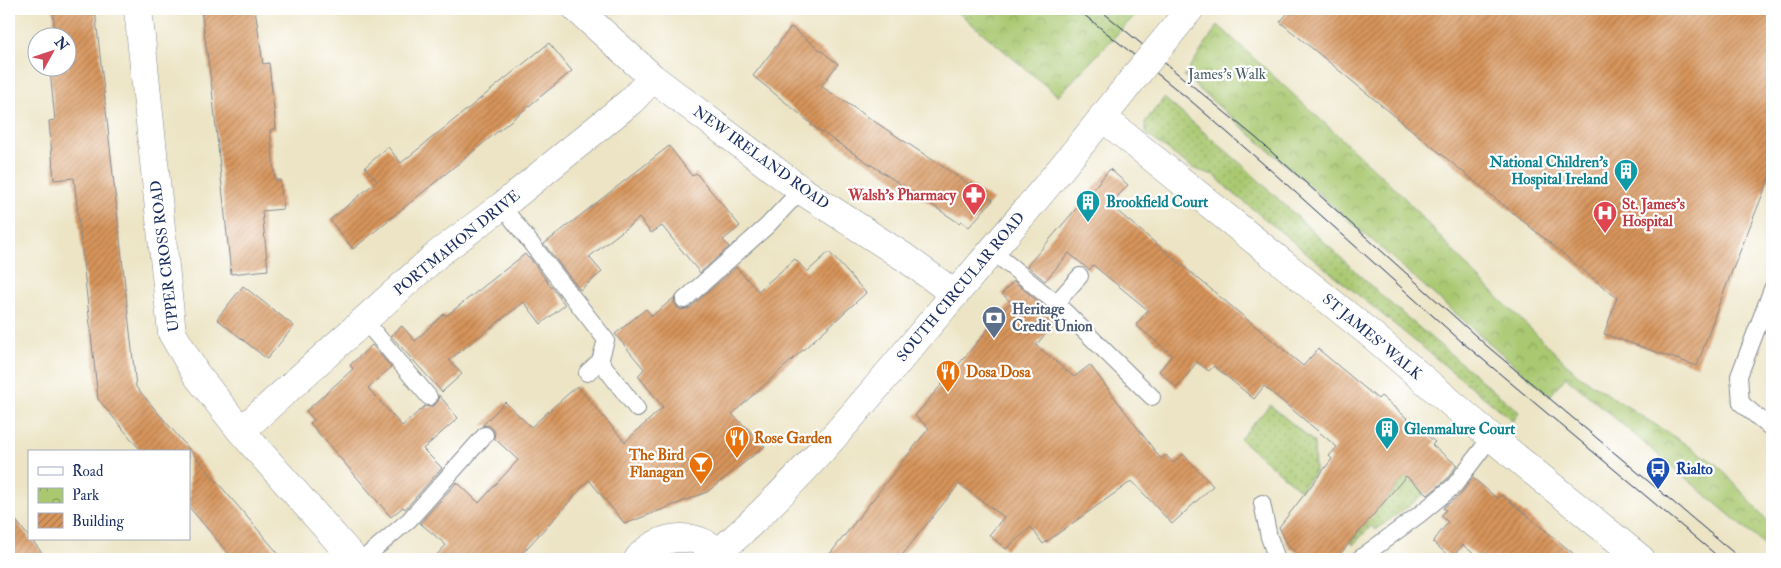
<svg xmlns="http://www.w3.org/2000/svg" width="1781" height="568" viewBox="0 0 1781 568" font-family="'IM FELL Double Pica',serif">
<defs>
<pattern id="grass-dots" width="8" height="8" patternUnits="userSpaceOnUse" patternTransform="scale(1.25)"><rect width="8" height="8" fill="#a9c870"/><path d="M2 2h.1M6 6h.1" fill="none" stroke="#89a35f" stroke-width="1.8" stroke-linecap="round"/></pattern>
<pattern id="park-crowns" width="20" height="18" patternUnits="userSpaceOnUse" patternTransform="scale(1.25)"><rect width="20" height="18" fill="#a9c870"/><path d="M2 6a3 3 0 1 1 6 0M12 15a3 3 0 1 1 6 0" fill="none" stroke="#89a35f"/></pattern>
<pattern id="building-hatch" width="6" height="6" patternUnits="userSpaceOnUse" patternTransform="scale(1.25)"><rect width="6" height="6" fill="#d7945a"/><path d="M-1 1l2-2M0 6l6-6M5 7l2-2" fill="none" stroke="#ae794e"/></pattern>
</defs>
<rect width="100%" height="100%" fill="#fff"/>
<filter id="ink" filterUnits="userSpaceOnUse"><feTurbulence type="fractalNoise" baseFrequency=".02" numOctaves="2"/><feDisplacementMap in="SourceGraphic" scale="10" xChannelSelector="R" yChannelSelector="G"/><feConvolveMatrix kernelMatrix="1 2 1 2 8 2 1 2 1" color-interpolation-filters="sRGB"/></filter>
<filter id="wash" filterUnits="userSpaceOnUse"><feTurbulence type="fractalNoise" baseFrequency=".0096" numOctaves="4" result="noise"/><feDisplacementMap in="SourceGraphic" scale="20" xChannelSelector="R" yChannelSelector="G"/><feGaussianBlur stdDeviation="1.12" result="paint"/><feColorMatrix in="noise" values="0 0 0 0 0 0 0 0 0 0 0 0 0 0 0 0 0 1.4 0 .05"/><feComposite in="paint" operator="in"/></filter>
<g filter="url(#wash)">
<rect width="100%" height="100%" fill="#ece4c4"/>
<path fill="url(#grass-dots)" stroke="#627c67" d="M 1164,98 L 1239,162 L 1384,298 L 1519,412 L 1513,421 L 1227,188 L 1214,175 L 1194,169 L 1146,134 L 1145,122 Z
M 1270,405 L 1314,442 L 1315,472 L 1300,490 L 1240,439 Z
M 1406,476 L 1426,493 L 1376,530 L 1371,526 L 1353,545 L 1351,542 Z"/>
<path fill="url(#park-crowns)" stroke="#627c67" d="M 954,9 L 1141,9 L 1058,96 Z
M 1218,25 L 1398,191 L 1476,276 L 1578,375 L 1718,465 L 1772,526 L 1772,551 L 1566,377 L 1550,396 L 1184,76 Z"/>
<g id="blocks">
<path fill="url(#building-hatch)" d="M 53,9 L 95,9 L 136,387 L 283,559 L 233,559 L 189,507 L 189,452 L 142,452 L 98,399 L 74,178 L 54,180 L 49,121 L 55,120 L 50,71 L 58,70 L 58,68 L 68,68 L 68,38 L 55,38 Z
M 201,9 L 255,9 L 263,64 L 269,63 L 276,129 L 270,130 L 275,180 L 280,180 L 283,209 L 262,211 L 268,270 L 231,274 L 212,89 Z
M 1291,9 L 1772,9 L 1772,171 L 1719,304 L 1697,366 L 1604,334 L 1617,298 L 1280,22 Z
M 791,27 L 838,64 L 821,86 L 993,200 L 969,227 L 961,221 L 959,223 L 811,125 L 812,124 L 753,76 Z
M 549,43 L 572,71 L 353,249 L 330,220 L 377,181 L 365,167 L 388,147 L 401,163 Z
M 669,146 L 692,176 L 696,173 L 740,226 L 723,240 L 729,247 L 700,273 L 662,226 L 651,233 L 639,218 L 589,257 L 602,272 L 580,290 L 544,244 Z
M 1110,169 L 1128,185 L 1110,205 L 1303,366 L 1318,349 L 1378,399 L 1381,396 L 1435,442 L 1432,445 L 1457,465 L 1447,479 L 1428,495 L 1406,476 L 1336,559 L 1305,559 L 1289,547 L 1279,527 L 1332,459 L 1329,456 L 1337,447 L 1264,386 L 1254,399 L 1214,366 L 1209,371 L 1197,362 L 1177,388 L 1159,371 L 1172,355 L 1136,325 L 1148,310 L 1093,265 L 1089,270 L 1069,253 L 1045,281 L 1027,266 Z
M 829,252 L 866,293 L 732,414 L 765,446 L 707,492 L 625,524 L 589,480 L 517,559 L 433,559 L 446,545 L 420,523 L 457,482 L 479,503 L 518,460 L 494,438 L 495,432 L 492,428 L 488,425 L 482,426 L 505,402 L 531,427 L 577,386 L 625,442 L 663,407 L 638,376 L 644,369 L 615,334 L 646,309 L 652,316 L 675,297 L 674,302 L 677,307 L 681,310 L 690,308 L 736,267 L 758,291 L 795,259 L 807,272 Z
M 525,254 L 528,258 L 529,257 L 565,305 L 541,324 L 524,302 L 449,360 L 462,374 L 442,392 L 391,336 L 402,326 L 415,341 L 444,314 L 446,316 Z
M 1014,281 L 1058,319 L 1036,345 L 1074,377 L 1090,365 L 1161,459 L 1166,455 L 1173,463 L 1183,454 L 1213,486 L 1172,524 L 1132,481 L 1043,544 L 1031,527 L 1006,549 L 989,535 L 1004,517 L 959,484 L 899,559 L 826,559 L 929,428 L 915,416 L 1011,302 L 1002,294 Z
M 243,286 L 294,326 L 267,359 L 217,319 Z
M 372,345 L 391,367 L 368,388 L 402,426 L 425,406 L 430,407 L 435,405 L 438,401 L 439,395 L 458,418 L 423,449 L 442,468 L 405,509 L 403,507 L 391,517 L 310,423 L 314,420 L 306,411 L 353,369 L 350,365 Z
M 1473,478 L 1498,499 L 1502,495 L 1580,559 L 1480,559 L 1463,545 L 1451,558 L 1433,542 L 1448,522 L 1441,516 L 1446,510 L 1443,508 L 1461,494 Z
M 9,512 L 29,537 L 29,539 L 31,539 L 47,559 L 9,559 Z"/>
</g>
</g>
<g filter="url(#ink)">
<use href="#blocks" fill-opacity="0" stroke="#848a91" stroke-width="1"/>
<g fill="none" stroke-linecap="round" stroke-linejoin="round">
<defs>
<path id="lane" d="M 502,206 L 606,340 L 600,361 L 587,373
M 992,251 L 1056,303 L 1152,397
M 684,300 L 767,226 L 801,190
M 1056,303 L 1080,276
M 1766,305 L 1772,289
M 1772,308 L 1766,305 L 1739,376 L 1741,403 L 1772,429
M 364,320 L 429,397
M 600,361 L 637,409
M 1262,503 L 1269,537 L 1277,559
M 363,559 L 409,520 L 485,435
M 1359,559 L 1420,514 L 1454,486 L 1491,437"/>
<path id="street" d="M 138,9 L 172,333 L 196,374 L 241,431 L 354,559
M 577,9 L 653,78 L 801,190 L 904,257 L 955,294
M 1102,117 L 1373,336 L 1491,437 L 1641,559
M 241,431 L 439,253 L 502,206 L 631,101 L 653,78"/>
<path id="secondary" d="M 1165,40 L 1190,9
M 718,553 C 799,483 865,401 933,320 C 1002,239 1071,159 1136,75
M 638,559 C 659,532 703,530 723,559"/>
</defs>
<use href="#lane" stroke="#848a91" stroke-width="18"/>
<use href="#street" stroke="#848a91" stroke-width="29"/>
<use href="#secondary" stroke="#848a91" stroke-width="29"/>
<use href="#lane" stroke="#fff" stroke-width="16"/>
<use href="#street" stroke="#fff" stroke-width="28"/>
<use href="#secondary" stroke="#fff" stroke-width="28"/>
<path stroke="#1b2f5e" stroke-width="1" d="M 1077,9 L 1191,101 L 1275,174 L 1462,342 L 1721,559
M 1099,9 L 1256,138 L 1487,346 L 1741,559"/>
<defs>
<path id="secondary-bridge" d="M 1136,75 L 1165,40"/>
</defs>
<use href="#secondary-bridge" stroke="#848a91" stroke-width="29" stroke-linecap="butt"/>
<use href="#secondary-bridge" stroke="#fff" stroke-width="28"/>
</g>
</g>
<defs>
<symbol id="building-pin" viewBox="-11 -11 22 30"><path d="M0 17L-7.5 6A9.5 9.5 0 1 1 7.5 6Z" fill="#0f9aa8" stroke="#fff"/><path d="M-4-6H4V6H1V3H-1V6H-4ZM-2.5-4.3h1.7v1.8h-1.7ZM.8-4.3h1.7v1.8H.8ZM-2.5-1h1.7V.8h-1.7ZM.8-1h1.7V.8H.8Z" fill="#fff"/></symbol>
<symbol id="pharmacy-pin" viewBox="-11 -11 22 30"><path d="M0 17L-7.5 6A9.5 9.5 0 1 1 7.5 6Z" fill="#e0444e" stroke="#fff"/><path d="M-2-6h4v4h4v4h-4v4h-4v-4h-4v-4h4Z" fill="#fff"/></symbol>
<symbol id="hospital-pin" viewBox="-11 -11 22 30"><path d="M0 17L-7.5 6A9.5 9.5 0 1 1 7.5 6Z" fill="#e0444e" stroke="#fff"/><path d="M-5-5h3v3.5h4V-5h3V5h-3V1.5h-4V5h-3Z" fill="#fff"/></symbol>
<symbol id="bank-pin" viewBox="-11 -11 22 30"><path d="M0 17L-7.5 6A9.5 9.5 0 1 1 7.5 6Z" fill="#5c6f8a" stroke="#fff"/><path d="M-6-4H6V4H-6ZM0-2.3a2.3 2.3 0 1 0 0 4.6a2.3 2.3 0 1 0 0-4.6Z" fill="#fff"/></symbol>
<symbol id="restaurant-pin" viewBox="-11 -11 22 30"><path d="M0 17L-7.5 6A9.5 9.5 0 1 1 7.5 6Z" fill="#e8710a" stroke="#fff"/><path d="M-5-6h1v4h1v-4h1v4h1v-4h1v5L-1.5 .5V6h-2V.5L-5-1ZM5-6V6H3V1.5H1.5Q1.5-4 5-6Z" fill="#fff"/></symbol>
<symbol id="bar-pin" viewBox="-11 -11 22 30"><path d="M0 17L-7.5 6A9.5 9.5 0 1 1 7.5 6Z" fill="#e8710a" stroke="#fff"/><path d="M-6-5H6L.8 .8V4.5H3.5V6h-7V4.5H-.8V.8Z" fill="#fff"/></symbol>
<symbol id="bus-pin" viewBox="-11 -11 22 30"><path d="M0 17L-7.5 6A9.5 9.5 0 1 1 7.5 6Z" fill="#1a4fb4" stroke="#fff"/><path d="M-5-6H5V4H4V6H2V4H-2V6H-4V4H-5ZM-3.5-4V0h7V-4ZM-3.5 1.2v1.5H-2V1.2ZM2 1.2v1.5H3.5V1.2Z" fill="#fff"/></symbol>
</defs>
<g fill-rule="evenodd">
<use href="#building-pin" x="1612" y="157" width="28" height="38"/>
<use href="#pharmacy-pin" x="960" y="181" width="28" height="38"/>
<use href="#building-pin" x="1074" y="188" width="28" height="38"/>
<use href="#hospital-pin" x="1591" y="199" width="28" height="38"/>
<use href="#bank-pin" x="980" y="304" width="28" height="38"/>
<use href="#restaurant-pin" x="934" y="358" width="28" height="38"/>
<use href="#building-pin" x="1373" y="415" width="28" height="38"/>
<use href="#restaurant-pin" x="723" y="424" width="28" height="38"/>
<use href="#bar-pin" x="687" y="450" width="28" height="38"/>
<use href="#bus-pin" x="1644" y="455" width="28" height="38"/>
</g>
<g text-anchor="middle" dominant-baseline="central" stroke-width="4.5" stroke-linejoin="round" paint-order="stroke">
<g font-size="15" fill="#465d63" stroke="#fff">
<text x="1227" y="74">James's Walk</text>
</g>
<g font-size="15" fill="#1b2f5e" stroke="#fff">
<text transform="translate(761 158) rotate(36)">NEW IRELAND ROAD</text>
<text transform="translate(457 243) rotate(-39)">PORTMAHON DRIVE</text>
<text transform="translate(165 256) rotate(-97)">UPPER CROSS ROAD</text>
<text transform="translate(961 287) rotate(-50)">SOUTH CIRCULAR ROAD</text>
<text transform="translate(1372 337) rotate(40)">ST JAMES' WALK</text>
</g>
<g font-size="15" font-weight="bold" fill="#0d838f" stroke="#fff" text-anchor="start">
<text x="1608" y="162" text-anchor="end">National Children's<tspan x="1608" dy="17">Hospital Ireland</tspan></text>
<text x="1106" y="202">Brookfield Court</text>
<text x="1404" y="429">Glenmalure Court</text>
</g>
<g font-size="15" font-weight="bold" fill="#be3a42" stroke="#fff" text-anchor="end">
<text x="956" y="195">Walsh's Pharmacy</text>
<text x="1622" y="204" text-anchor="start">St. James's<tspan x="1622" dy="17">Hospital</tspan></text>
</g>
<g font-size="15" font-weight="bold" fill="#4e5e75" stroke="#fff" text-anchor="start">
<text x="1012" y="309">Heritage<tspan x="1012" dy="17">Credit Union</tspan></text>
</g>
<g font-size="15" font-weight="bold" fill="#c56008" stroke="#fff" text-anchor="start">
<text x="966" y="372">Dosa Dosa</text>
<text x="754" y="438">Rose Garden</text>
<text x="684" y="455" text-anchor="end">The Bird<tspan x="684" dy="17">Flanagan</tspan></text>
</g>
<g font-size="15" font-weight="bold" fill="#164399" stroke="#fff" text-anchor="start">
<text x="1676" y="469">Rialto</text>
</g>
</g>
<rect width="1781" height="568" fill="none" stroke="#fff" stroke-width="30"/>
<rect x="28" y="450" width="162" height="90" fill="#ffffff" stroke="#a4acbf"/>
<rect x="38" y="467" width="25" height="8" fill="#ffffff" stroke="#a4acbf"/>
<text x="72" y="476" font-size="15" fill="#1b2f5e">Road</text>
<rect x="38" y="488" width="25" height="15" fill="url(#park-crowns)" stroke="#a4acbf"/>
<text x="72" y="500" font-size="15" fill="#1b2f5e">Park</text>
<rect x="38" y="513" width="25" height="15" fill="url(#building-hatch)" stroke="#a4acbf"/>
<text x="72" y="526" font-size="15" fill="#1b2f5e">Building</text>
<g transform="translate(52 52) rotate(50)"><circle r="24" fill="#ffffff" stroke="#a4acbf"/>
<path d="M0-4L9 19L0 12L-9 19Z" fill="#d1495b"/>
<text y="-8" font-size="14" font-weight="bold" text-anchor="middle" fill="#1b2f5e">N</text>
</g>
</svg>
